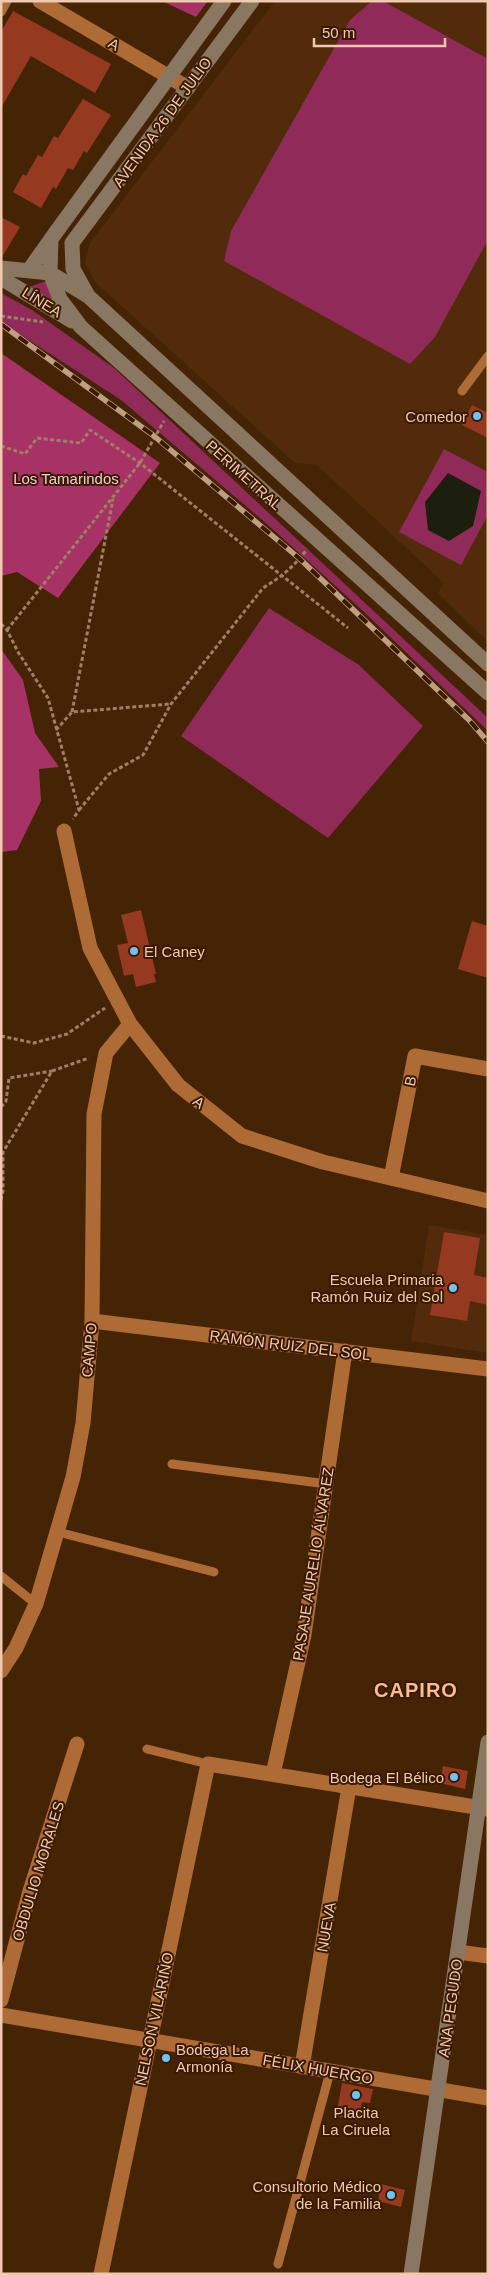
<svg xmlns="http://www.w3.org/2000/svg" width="489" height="2275" viewBox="0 0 489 2275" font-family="Arial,sans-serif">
<rect width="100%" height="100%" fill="#452305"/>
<path fill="#512b0a" d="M 275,1 L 488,1 L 488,642 L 438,593 L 444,583 L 317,465 L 295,463 L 95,282 L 85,263 L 90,243 Z
M 429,1225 L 488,1235 L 488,1353 L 411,1341 Z"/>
<path fill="#902a58" d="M 372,1 L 383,1 L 488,59 L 488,240 L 435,337 L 410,364 L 224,261 L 231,231 L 350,20 Z
M 46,281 L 59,306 L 29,287 Z
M 1,293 L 32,310 L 114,368 L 488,718 L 488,731 L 362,610 L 267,524 L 121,400 L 1,322 Z
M 444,449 L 488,472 L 488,515 L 461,565 L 399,532 Z
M 269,608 L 359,665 L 423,726 L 328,838 L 181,736 Z"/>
<path fill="#a73266" d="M 162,1 L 208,1 L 196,17 Z
M 1,353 L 160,463 L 58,598 L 17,572 L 1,576 Z
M 1,649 L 23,680 L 35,733 L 59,767 L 39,769 L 41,801 L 17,850 L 1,852 Z"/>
<path fill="#1c1f0d" d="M 448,473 L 481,491 L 473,526 L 449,541 L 428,530 L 425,502 Z"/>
<path fill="#953a20" d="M 13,11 L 111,64 L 95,93 L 31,56 L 1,108 L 1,32 Z
M 83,99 L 111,115 L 87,153 L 84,151 L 73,170 L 68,168 L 56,189 L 53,187 L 41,208 L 13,192 L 23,174 L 26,176 L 38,155 L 42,157 L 54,136 L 58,138 Z
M 1,217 L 20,227 L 1,259 Z
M 472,405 L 488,413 L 488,438 L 462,425 Z
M 141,910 L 156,974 L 154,974 L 156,982 L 136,987 L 133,974 L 124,976 L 117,945 L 128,943 L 121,915 Z
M 472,921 L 488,926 L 488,978 L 458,969 Z
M 444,1232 L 480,1238 L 474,1275 L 488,1278 L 488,1305 L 470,1301 L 467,1321 L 430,1315 Z
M 443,1766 L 468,1771 L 465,1789 L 440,1783 Z
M 342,2083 L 373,2089 L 370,2103 L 362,2102 L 359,2120 L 336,2116 Z
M 381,2184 L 405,2190 L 401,2207 L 378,2201 Z"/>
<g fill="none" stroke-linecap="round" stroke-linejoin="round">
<path stroke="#a27e62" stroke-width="3" stroke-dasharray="4 2.5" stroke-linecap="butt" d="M 1,316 L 43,322
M 1,446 L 25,454 L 37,438 L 81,443 L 90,430 L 140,463 L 348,628
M 1,624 L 7,630 L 18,652 L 48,698 L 79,810 L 73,819
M 7,630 L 140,463 L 164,421
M 72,712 L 113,499
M 56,730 L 72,712 L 170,704
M 79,810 L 109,774 L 143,755 L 171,704 L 263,588 C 281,577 295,566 307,549
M 1,1036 L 34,1043 L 67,1034 L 105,1008
M 1,1107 L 6,1101 L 9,1078 L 52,1071
M 1,1200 L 3,1191 L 3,1152 L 52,1071 L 89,1058"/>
<path stroke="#ae6b36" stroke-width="9" d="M 1,12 L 7,1
M 462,391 L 488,356
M 172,1464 L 327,1484
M 58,1532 L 214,1572
M 1,1576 L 36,1604
M 147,1749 L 208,1764
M 278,2264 L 330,2072"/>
<path stroke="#ae6b36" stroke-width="15" d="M 40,1 L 188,88
M 64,831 L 90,948 L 130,1024 L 178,1085 L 242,1136 L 323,1162 L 488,1201
M 391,1178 L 415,1056 L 488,1069
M 92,1321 L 488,1369
M 1,1671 L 16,1648 L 36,1604 L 73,1477 L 83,1423 L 92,1321 L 94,1114 L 106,1053 L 130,1024
M 273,1774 L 304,1635 L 345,1351
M 458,1952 L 488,1956
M 1,2000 L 30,1891 L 77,1744
M 1,2015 L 488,2098
M 302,2067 L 349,1787
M 101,2274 L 208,1764 L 488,1809"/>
<path stroke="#8a7761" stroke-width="15" d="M 224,1 L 51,239 L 50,273 L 60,299 L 81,327 L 488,693
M 252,1 L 72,243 L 73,269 L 88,296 L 488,664
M 1,268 L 50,273 L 88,296
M 29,270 L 51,239
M 1,278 L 72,321
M 411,2274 L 488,1742"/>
<defs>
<path id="rail" d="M 1,324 L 154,436 L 300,559 L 469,720 L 488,742"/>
</defs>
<use href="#rail" stroke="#c19d82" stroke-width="5.5"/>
<use href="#rail" stroke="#3a1900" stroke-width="4" stroke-dasharray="11" stroke-linecap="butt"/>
</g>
<g fill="#6fc2f4" stroke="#3a1900" stroke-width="2">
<circle cx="477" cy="416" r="5"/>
<circle cx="134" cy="951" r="5"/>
<circle cx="453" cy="1288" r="5"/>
<circle cx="454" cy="1777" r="5"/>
<circle cx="166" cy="2058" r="5"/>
<circle cx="356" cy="2095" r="5"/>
<circle cx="391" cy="2195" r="5"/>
</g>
<g text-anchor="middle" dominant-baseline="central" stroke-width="4" stroke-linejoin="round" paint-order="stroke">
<g font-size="15" fill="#efcab0" stroke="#3a1900">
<text transform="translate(114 44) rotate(30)">A</text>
<text transform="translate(162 122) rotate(-54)">AVENIDA 26 DE JULIO</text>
<text transform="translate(42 302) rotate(32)">LÍNEA</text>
<text transform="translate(244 475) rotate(42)">PERIMETRAL</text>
<text transform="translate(410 1081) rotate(-79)">B</text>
<text transform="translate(199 1102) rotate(38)">A</text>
<text transform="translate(290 1345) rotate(7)">RAMÓN RUIZ DEL SOL</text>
<text transform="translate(89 1350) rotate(-85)">CAMPO</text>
<text transform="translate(313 1564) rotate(-81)">PASAJE AURELIO ÁLVAREZ</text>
<text transform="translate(38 1871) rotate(-73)">OBDULIO MORALES</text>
<text transform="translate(326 1927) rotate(-80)">NUEVA</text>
<text transform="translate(450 2008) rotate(-82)">ANA PEGUDO</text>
<text transform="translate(154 2019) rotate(-78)">NELSON VILARIÑO</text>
<text transform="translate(318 2069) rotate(10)">FÉLIX HUERGO</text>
</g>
<g font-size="15" fill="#efcab0" stroke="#3a1900" text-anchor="end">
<text x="467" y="416">Comedor</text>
<text x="144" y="951" text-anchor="start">El Caney</text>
<text x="443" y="1279">Escuela Primaria<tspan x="443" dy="17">Ramón Ruiz del Sol</tspan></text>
<text x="444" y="1777">Bodega El Bélico</text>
<text x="176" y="2049" text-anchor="start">Bodega La<tspan x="176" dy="17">Armonía</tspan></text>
<text x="356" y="2112" text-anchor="middle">Placita<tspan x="356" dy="17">La Ciruela</tspan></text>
<text x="381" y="2186">Consultorio Médico<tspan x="381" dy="17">de la Familia</tspan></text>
</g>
<g font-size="15" fill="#ecccd6" stroke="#3a1900">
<text x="66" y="478">Los Tamarindos</text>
</g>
<g font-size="20" font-weight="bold" letter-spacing="1" fill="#f6bc92" stroke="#3a1900">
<text x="416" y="1690">CAPIRO</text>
</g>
</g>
<rect width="489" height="2275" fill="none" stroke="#efcab0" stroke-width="5"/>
<path d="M314 38v8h131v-8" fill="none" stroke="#efcab0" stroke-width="2.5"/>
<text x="322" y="38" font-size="15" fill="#efcab0" stroke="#3a1900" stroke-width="4" paint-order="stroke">50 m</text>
</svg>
